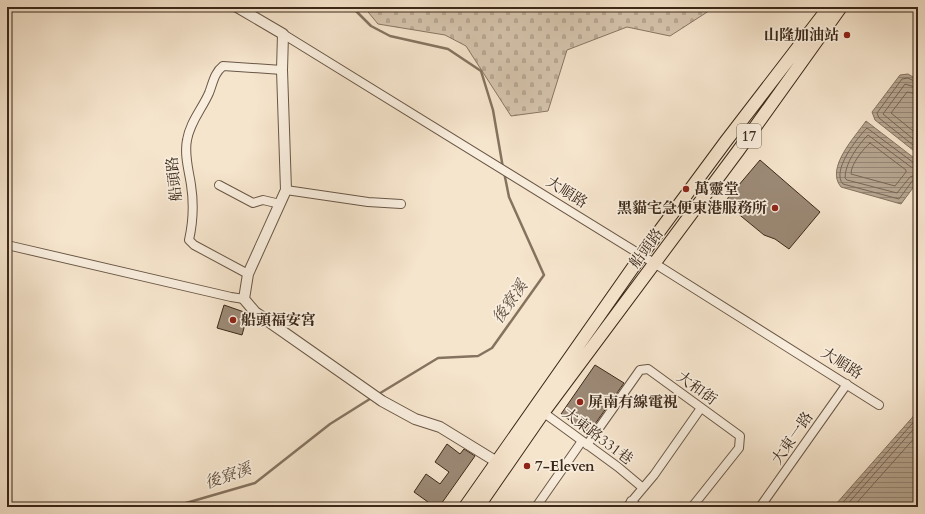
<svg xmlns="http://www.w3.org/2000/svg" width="925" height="514" viewBox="0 0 925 514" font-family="Cardo,'Noto Serif TC',serif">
<defs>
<pattern id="cemetery-stones" width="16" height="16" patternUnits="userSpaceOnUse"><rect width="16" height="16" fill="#d6c5ae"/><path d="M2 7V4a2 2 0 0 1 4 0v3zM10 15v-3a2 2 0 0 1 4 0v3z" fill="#b9a995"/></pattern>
<pattern id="water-rules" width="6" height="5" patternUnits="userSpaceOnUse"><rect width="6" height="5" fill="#b6a590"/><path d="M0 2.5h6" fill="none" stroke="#958675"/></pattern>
</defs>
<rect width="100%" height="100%" fill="#f6e5cd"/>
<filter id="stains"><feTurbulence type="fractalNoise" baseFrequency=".005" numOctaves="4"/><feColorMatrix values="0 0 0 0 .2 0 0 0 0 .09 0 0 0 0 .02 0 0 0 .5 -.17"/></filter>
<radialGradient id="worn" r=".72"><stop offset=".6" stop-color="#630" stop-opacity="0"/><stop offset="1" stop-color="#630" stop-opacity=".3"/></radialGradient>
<path fill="url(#cemetery-stones)" stroke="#887664" d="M 364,7 L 715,7 L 670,36 L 627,27 L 567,50 L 548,111 L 511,116 L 466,46 L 445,35 L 378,24 Z"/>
<path fill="url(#water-rules)" stroke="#857360" d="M 908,74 L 918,80 L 918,154 L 875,120 L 872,112 L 900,75 Z
M 866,121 L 918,161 L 918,181 L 901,204 L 841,187 C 825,168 855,137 866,121 Z
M 918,411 L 918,507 L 834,507 L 836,504 Z"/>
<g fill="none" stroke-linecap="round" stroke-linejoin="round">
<path stroke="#786654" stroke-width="1" d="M 918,83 L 908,78 L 902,79 L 877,113 L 879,118 L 918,149
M 918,88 L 905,84 L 883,114 L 918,143
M 918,94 L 907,92 L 891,113 L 918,135
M 870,143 L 906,170 L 906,172 L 895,186 L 851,174 C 851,164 863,149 870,143 Z
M 918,164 L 914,163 L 867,128 C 857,138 831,171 843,184 L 899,199 L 913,180 L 918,179
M 918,169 L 911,167 L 868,135 C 858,145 845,163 845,178 L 847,180 L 897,193 L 910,177 L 918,174
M 839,507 L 918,417
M 845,507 L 918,424
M 853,507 L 918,434"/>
<path stroke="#857360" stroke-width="2.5" d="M 356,7 L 355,10 L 371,26 L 390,36 L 448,49 L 481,71 L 493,110 L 503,168
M 377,395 L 438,358 L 478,356 L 492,348 L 544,275 L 509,197 L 504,172
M 181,507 L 186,503 L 255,483 L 330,424 L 373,397"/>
</g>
<path fill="#9c8a77" stroke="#3b2819" d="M 760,160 L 820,212 L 789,249 L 775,239 L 764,235 L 736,212 L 734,204 L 727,199 Z
M 224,305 L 247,313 L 248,314 L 242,335 L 217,328 Z
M 595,365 L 624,383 L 590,431 L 582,429 L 561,414 Z
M 447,444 L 460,454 L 464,449 L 475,456 L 439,507 L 424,507 L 428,502 L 414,492 L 426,474 L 440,484 L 449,472 L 435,462 Z"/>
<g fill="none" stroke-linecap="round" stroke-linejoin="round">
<defs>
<path id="minor" d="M 283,34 L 654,263 L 879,405
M 219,185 L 253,203 L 263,200 L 280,204
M 286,190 L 368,202 L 401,204
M 7,245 L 231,297 L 244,299
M 248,274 L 194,245 L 189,240 C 193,222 194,204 191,185 C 189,171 184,155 187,140 C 190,122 202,109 209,93 C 213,83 214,73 223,66 L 282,70
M 540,410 L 618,467 L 643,488
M 587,445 L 640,370 L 648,369 L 740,436 L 739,448 L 692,507
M 631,501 L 638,507
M 7,505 L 10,507
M 536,507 L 582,441
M 627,507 L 654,475 L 701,408
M 760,507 L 847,384"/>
<path id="tertiary" d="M 237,7 L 283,34 L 282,70 L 286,190 L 248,274 L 244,299 L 255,312 L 382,401 L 415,419 L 440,427 L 497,462 L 502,467"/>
<path id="primary" d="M 465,507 L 641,256 L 726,141 L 829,7
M 478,507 L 543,413 L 738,151 L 841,7"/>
</defs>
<use href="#minor" stroke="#6a5746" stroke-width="10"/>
<use href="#tertiary" stroke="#6a5746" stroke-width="12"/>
<use href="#primary" stroke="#3b2819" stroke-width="14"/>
<use href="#minor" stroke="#f9eede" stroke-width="8"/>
<use href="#tertiary" stroke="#f9eede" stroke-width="10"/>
<use href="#primary" stroke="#f6e5cd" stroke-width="12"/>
</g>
<g fill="#8f2418" stroke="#f9eede" stroke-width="1.5">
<circle cx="847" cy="35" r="4"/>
<circle cx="686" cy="189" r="4"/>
<circle cx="775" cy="208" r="4"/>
<circle cx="233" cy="320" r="4"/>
<circle cx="580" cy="402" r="4"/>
<circle cx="527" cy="466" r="4"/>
</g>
<g text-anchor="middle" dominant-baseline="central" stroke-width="3.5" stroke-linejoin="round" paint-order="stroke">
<rect fill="#f9eede" stroke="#746354" stroke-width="1" x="737" y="124" width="24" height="24" rx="3"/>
<g font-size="14" font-weight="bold" fill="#3b2819">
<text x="749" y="136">17</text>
</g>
<g font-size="15" font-weight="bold" fill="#3b2819" stroke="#f9eede" text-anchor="start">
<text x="839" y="35" text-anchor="end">山隆加油站</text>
<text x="694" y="189">萬靈堂</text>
<text x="767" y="208" text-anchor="end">黑貓宅急便東港服務所</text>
<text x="241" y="320">船頭福安宮</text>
<text x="588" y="402">屏南有線電視</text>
<text x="535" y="466">7-Eleven</text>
</g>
<g font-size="15" fill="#3b2819" stroke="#f9eede">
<text transform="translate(174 179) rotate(-96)">船頭路</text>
<text transform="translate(567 192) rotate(32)">大順路</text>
<text transform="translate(646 248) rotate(-53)">船頭路</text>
<text transform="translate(842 363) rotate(32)">大順路</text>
<text transform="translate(697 388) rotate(36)">大和街</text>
<text transform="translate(598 436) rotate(37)">大東路331巷</text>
<text transform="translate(792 438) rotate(-55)">大東一路</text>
</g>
<g font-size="16" font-style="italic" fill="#604e3d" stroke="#f9eede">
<text transform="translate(510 302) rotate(-55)">後寮溪</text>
<text transform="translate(228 476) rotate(-19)">後寮溪</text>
</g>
</g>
<rect width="925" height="514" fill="none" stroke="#f6e5cd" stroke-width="24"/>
<rect x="8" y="8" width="909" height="498" fill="none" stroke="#3b2819" stroke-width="2"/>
<rect x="12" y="12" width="901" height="490" fill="none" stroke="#3b2819"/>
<rect width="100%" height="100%" filter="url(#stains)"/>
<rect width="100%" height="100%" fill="url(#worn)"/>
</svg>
